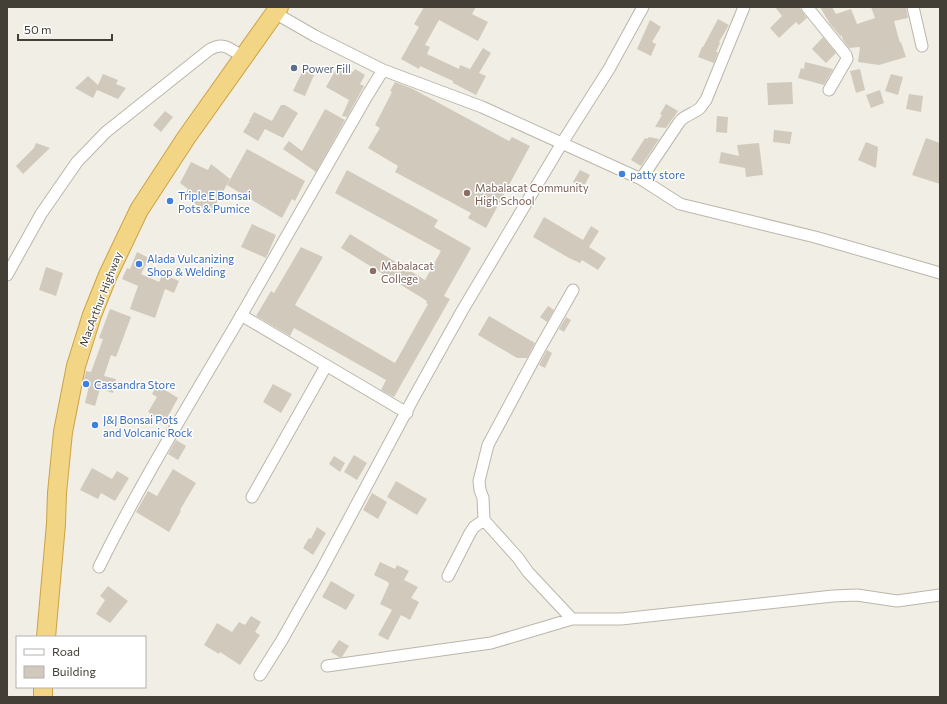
<svg xmlns="http://www.w3.org/2000/svg" width="947" height="704" viewBox="0 0 947 704" font-family="Commissioner,sans-serif">
<rect width="100%" height="100%" fill="#f1eee5"/>
<path fill="#d1cabc" d="M 424,7 L 476,7 L 472,14 L 488,22 L 478,41 L 439,20 L 425,45 L 430,47 L 427,54 L 459,69 L 460,65 L 470,69 L 483,48 L 491,53 L 479,73 L 486,76 L 476,95 L 453,83 L 453,81 L 420,66 L 419,69 L 401,59 L 419,27 L 414,24 Z
M 775,7 L 799,7 L 807,18 L 799,25 L 796,22 L 779,38 L 770,28 L 782,16 Z
M 820,7 L 832,7 L 836,14 L 851,9 L 857,24 L 875,18 L 871,7 L 906,7 L 908,18 L 894,21 L 900,43 L 901,42 L 906,57 L 879,65 L 858,62 L 860,47 L 849,48 L 843,40 L 841,34 L 841,37 L 830,24 Z
M 718,19 L 729,25 L 719,42 L 720,43 L 716,52 L 718,52 L 714,63 L 698,57 L 702,47 L 703,47 Z
M 650,20 L 661,27 L 652,42 L 656,44 L 651,56 L 637,49 Z
M 823,37 L 836,53 L 826,63 L 812,49 Z
M 805,62 L 833,69 L 824,85 L 798,78 L 801,68 L 804,69 Z
M 339,64 L 353,72 L 355,69 L 365,75 L 360,84 L 364,86 L 347,117 L 342,116 L 349,100 L 326,87 Z
M 860,69 L 865,90 L 856,93 L 850,71 Z
M 303,70 L 314,75 L 305,96 L 293,91 Z
M 103,74 L 118,80 L 116,84 L 126,88 L 118,99 L 97,90 L 93,98 L 75,88 L 88,76 L 98,85 Z
M 891,74 L 903,77 L 898,95 L 885,91 Z
M 395,82 L 413,89 L 509,141 L 512,137 L 530,146 L 486,228 L 468,218 L 471,213 L 395,172 L 398,166 L 368,148 L 380,128 L 375,125 L 392,92 L 390,91 Z
M 792,82 L 793,104 L 768,105 L 767,83 Z
M 880,90 L 884,103 L 871,108 L 866,95 Z
M 909,94 L 923,96 L 921,112 L 906,109 Z
M 666,104 L 678,111 L 666,128 L 655,127 L 662,115 L 660,114 Z
M 281,105 L 285,105 L 298,113 L 283,138 L 265,129 L 258,141 L 243,132 L 250,121 L 249,121 L 254,112 L 272,121 Z
M 325,109 L 345,120 L 316,172 L 283,149 L 289,141 L 302,151 Z
M 165,111 L 173,117 L 161,132 L 153,125 Z
M 717,116 L 728,117 L 727,133 L 716,132 Z
M 774,130 L 792,132 L 790,144 L 773,142 Z
M 649,137 L 659,139 L 641,166 L 631,160 L 645,138 L 647,139 Z
M 926,138 L 940,143 L 940,184 L 912,175 Z
M 866,142 L 878,147 L 876,168 L 858,160 Z
M 36,143 L 50,148 L 23,174 L 16,166 L 34,148 Z
M 759,143 L 763,175 L 746,177 L 745,168 L 719,163 L 721,152 L 739,156 L 737,145 Z
M 247,149 L 305,181 L 295,201 L 292,199 L 282,218 L 227,185 Z
M 191,162 L 208,170 L 211,164 L 230,179 L 211,213 L 183,197 L 188,189 L 180,183 Z
M 347,170 L 438,220 L 434,227 L 471,248 L 444,296 L 450,299 L 394,397 L 381,390 L 386,380 L 294,328 L 290,336 L 256,316 L 271,291 L 274,293 L 301,247 L 323,257 L 295,305 L 395,363 L 428,304 L 426,303 L 427,301 L 341,248 L 350,234 L 425,280 L 441,251 L 335,193 Z
M 580,170 L 590,175 L 583,188 L 573,182 Z
M 544,217 L 583,240 L 591,226 L 599,231 L 589,247 L 606,258 L 598,270 L 582,260 L 580,263 L 569,258 L 533,237 Z
M 252,224 L 276,235 L 266,258 L 241,247 Z
M 137,252 L 149,258 L 141,274 L 159,282 L 163,274 L 179,281 L 174,293 L 165,289 L 155,318 L 130,309 L 138,286 L 122,279 L 127,268 L 130,269 Z
M 46,267 L 63,273 L 56,296 L 39,290 Z
M 548,306 L 554,310 L 547,322 L 540,317 Z
M 110,309 L 131,317 L 116,357 L 111,355 L 104,376 L 116,379 L 113,393 L 100,389 L 95,406 L 85,403 L 89,386 L 83,384 L 86,371 L 91,372 L 103,339 L 99,338 Z
M 489,316 L 535,343 L 527,358 L 517,358 L 478,335 Z
M 566,317 L 571,320 L 564,332 L 559,329 Z
M 547,350 L 552,353 L 545,368 L 539,365 Z
M 273,384 L 292,394 L 281,413 L 263,402 Z
M 157,385 L 178,398 L 165,422 L 148,412 L 157,397 L 152,394 Z
M 176,440 L 186,446 L 178,460 L 168,454 Z
M 354,455 L 367,463 L 357,480 L 344,472 Z
M 334,456 L 345,463 L 340,472 L 329,464 Z
M 92,468 L 112,479 L 117,471 L 129,478 L 115,501 L 101,493 L 98,499 L 80,490 Z
M 173,469 L 196,483 L 180,510 L 181,511 L 169,532 L 136,512 L 148,491 L 157,496 Z
M 396,481 L 427,499 L 417,515 L 387,497 Z
M 372,493 L 387,502 L 378,519 L 363,510 Z
M 317,527 L 326,533 L 313,555 L 303,548 L 309,538 L 311,539 Z
M 380,562 L 395,569 L 397,565 L 409,571 L 404,580 L 418,587 L 411,598 L 419,602 L 410,620 L 401,615 L 388,640 L 378,635 L 392,610 L 380,604 L 389,584 L 388,582 L 374,575 Z
M 331,581 L 355,595 L 346,610 L 322,597 Z
M 108,586 L 128,601 L 110,623 L 96,614 L 105,600 L 100,596 Z
M 251,616 L 261,622 L 255,632 L 260,635 L 240,665 L 220,652 L 219,654 L 204,645 L 217,623 L 232,632 L 239,622 L 245,625 Z
M 339,640 L 349,646 L 342,657 L 339,657 L 331,652 Z"/>
<g fill="none" stroke-linecap="round" stroke-linejoin="round">
<defs>
<path id="minor" d="M 807,7 L 846,55 L 847,59 L 829,90
M 913,7 L 922,46
M 275,13 L 315,36 L 383,70 L 482,107 L 641,179 L 680,204 L 815,237 L 940,273
M 641,179 L 680,121 C 688,113 694,114 700,108 C 702,106 704,102 706,100 L 744,7
M 7,275 L 41,214 L 77,162 L 106,132 L 209,50 C 224,41 230,49 243,57
M 241,315 L 407,413
M 252,497 L 326,366
M 99,567 C 142,480 193,398 242,314 C 284,242 325,169 367,96 L 383,70
M 448,576 L 470,533 L 474,527 L 484,520
M 572,619 L 528,572 L 518,558 L 484,520 L 483,498 L 480,490 L 479,481 L 488,445 L 540,348 L 573,290
M 327,666 L 491,643 L 572,619 L 621,619 L 833,596 L 857,595 L 897,601 L 940,595
M 260,675 L 282,640 L 321,571 L 413,399 L 462,311 L 562,143 L 609,69 L 643,7"/>
<path id="trunk" d="M 46,637 L 56,524 L 57,493 L 63,432 L 76,366 L 92,315 L 108,275 L 139,210 L 186,138 L 279,7
M 43,697 L 43,687"/>
</defs>
<use href="#minor" stroke="#bbb6a9" stroke-width="13"/>
<use href="#trunk" stroke="#cda243" stroke-width="20"/>
<use href="#minor" stroke="#fff" stroke-width="11"/>
<use href="#trunk" stroke="#f2d686" stroke-width="18"/>
</g>
<circle fill="#5c6f8a" stroke="#fff" stroke-width="1.5" cx="294" cy="68" r="4"/>
<g fill="#3f7fe0" stroke="#fff" stroke-width="1.5">
<circle cx="622" cy="174" r="4"/>
<circle cx="170" cy="201" r="4"/>
<circle cx="139" cy="264" r="4"/>
<circle cx="86" cy="384" r="4"/>
<circle cx="95" cy="425" r="4"/>
</g>
<g fill="#8d6e63" stroke="#fff" stroke-width="1.5">
<circle cx="467" cy="193" r="4"/>
<circle cx="373" cy="271" r="4"/>
</g>
<g text-anchor="middle" dominant-baseline="central" stroke-width="3" stroke-linejoin="round" paint-order="stroke">
<g font-size="11" fill="#4e5e75" stroke="#fff" text-anchor="start">
<text x="302" y="68">Power Fill</text>
</g>
<g font-size="11" fill="#366cbe" stroke="#fff" text-anchor="start">
<text x="630" y="174">patty store</text>
<text x="178" y="195">Triple E Bonsai<tspan x="178" dy="13">Pots &amp; Pumice</tspan></text>
<text x="147" y="258">Alada Vulcanizing<tspan x="147" dy="13">Shop &amp; Welding</tspan></text>
<text x="94" y="384">Cassandra Store</text>
<text x="103" y="419">J&amp;J Bonsai Pots<tspan x="103" dy="13">and Volcanic Rock</tspan></text>
</g>
<g font-size="11" fill="#785e54" stroke="#fff" text-anchor="start">
<text x="475" y="187">Mabalacat Community<tspan x="475" dy="13">High School</tspan></text>
<text x="381" y="265">Mabalacat<tspan x="381" dy="13">College</tspan></text>
</g>
<g font-size="11" fill="#433e36" stroke="#fff">
<text transform="translate(100 299) rotate(-69)">MacArthur Highway</text>
</g>
</g>
<rect width="947" height="704" fill="none" stroke="#433e36" stroke-width="16"/>
<rect x="16" y="636" width="130" height="52" fill="#ffffff" stroke="#b4b2af"/>
<rect x="24" y="649" width="20" height="6" fill="#ffffff" stroke="#b4b2af"/>
<text x="52" y="656" font-size="12" fill="#433e36">Road</text>
<rect x="24" y="666" width="20" height="12" fill="#d1cabc" stroke="#b4b2af"/>
<text x="52" y="676" font-size="12" fill="#433e36">Building</text>
<path d="M18 34v6h94v-6" fill="none" stroke="#433e36" stroke-width="2"/>
<text x="24" y="34" font-size="12" fill="#433e36" stroke="#ffffff" stroke-width="3" paint-order="stroke">50 m</text>
</svg>
